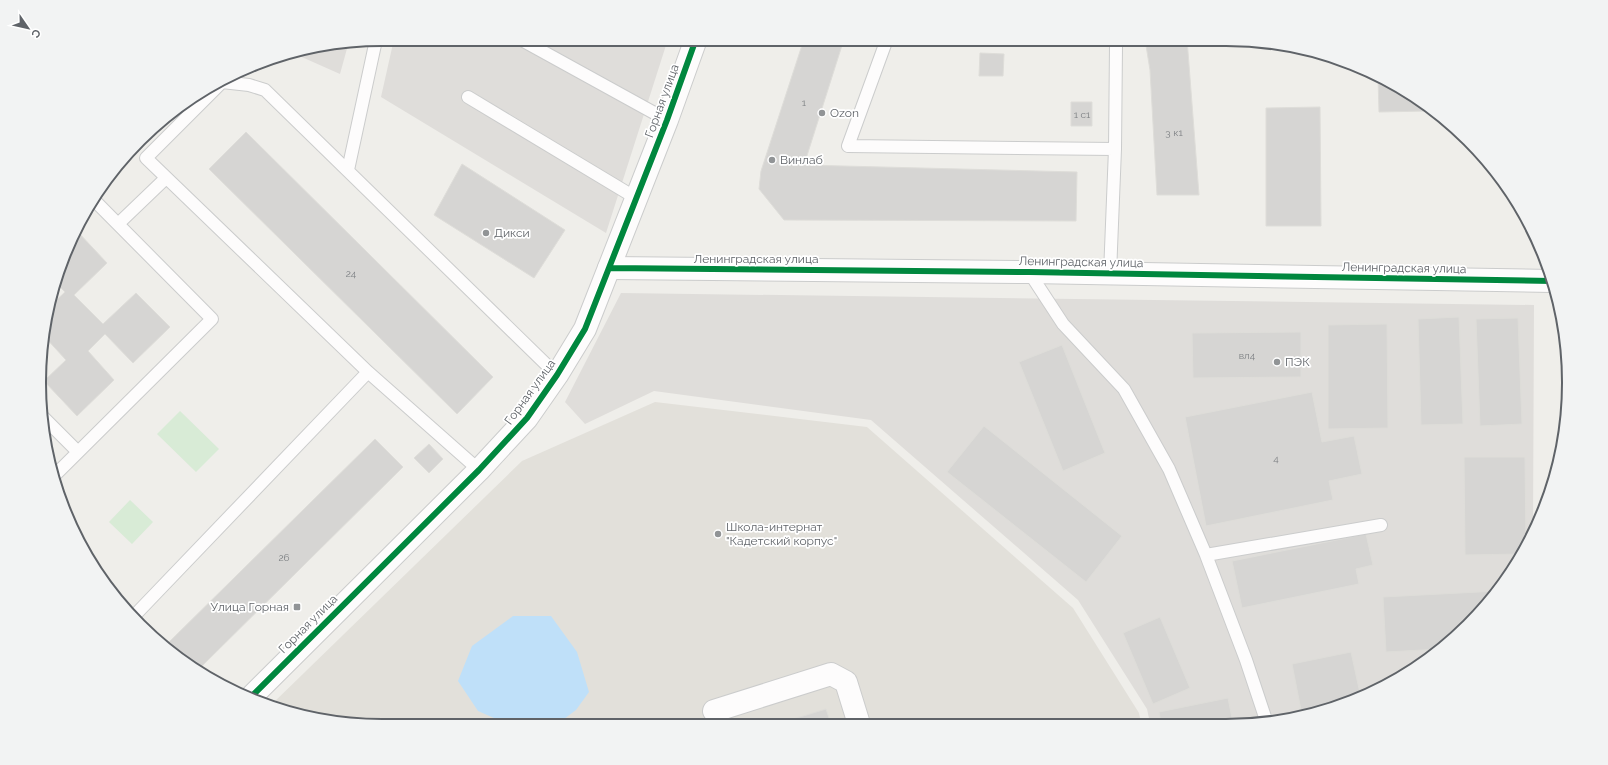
<svg xmlns="http://www.w3.org/2000/svg" width="1608" height="765" viewBox="0 0 1608 765" font-family="Raleway,sans-serif">
<rect width="100%" height="100%" fill="#efeeea"/>
<path fill="#dfddda" d="M 394,39 L 668,39 L 606,233 L 381,97 Z
M 348,45 L 340,74 L 295,54 Z
M 621,293 L 1534,305 L 1533,530 L 1498,591 L 1435,655 L 1357,700 L 1271,723 L 1150,723 L 1147,709 L 1078,600 L 871,420 L 654,391 L 585,424 L 565,402 Z"/>
<path fill="#e2e0da" d="M 655,402 L 867,427 L 1073,608 L 1139,713 L 1141,723 L 382,726 L 316,719 L 270,706 L 522,461 Z"/>
<path fill="#d8ebd6" d="M 180,411 L 219,449 L 196,472 L 157,434 Z
M 130,500 L 153,522 L 132,544 L 109,522 Z"/>
<path fill="#bfe0f9" d="M 513,616 L 551,616 L 577,652 L 589,692 L 576,710 L 556,725 L 512,726 L 478,711 L 458,681 L 472,646 Z"/>
<path fill="#d6d5d3" stroke="#deddd9" d="M 804,39 L 844,39 L 804,165 L 1077,172 L 1076,221 L 784,220 L 759,189 L 761,171 Z
M 1145,39 L 1187,39 L 1199,195 L 1157,195 L 1150,70 Z
M 980,53 L 1004,54 L 1003,76 L 979,76 Z
M 1378,77 L 1416,97 L 1426,104 L 1426,111 L 1379,112 Z
M 1071,102 L 1092,102 L 1092,126 L 1071,126 Z
M 1320,107 L 1321,226 L 1266,226 L 1266,108 Z
M 246,132 L 493,377 L 457,414 L 209,169 Z
M 462,164 L 565,230 L 534,278 L 434,215 Z
M 77,231 L 107,263 L 74,295 L 103,324 L 136,293 L 170,327 L 133,363 L 105,334 L 88,351 L 114,380 L 77,416 L 44,381 L 66,360 L 44,336 L 46,316 L 48,308 L 65,292 L 57,284 Z
M 1459,317 L 1463,424 L 1421,425 L 1418,319 Z
M 1518,318 L 1522,424 L 1480,426 L 1476,319 Z
M 1387,324 L 1388,428 L 1328,429 L 1328,325 Z
M 1301,332 L 1301,377 L 1193,378 L 1192,333 Z
M 1062,345 L 1105,453 L 1063,471 L 1019,362 Z
M 1312,392 L 1322,442 L 1354,436 L 1362,474 L 1329,481 L 1333,500 L 1206,526 L 1185,417 Z
M 984,426 L 1122,536 L 1086,582 L 947,472 Z
M 375,439 L 403,467 L 200,668 L 165,646 Z
M 429,444 L 443,459 L 429,473 L 414,458 Z
M 1464,457 L 1525,457 L 1526,544 L 1520,554 L 1465,555 Z
M 1366,534 L 1373,565 L 1356,569 L 1359,584 L 1242,608 L 1232,561 Z
M 1498,591 L 1440,649 L 1386,652 L 1383,597 Z
M 1160,617 L 1190,688 L 1153,704 L 1123,633 Z
M 1351,652 L 1361,698 L 1302,715 L 1292,664 Z
M 1228,698 L 1233,723 L 1161,723 L 1159,712 Z
M 826,709 L 831,724 L 774,725 Z"/>
<g fill="none" stroke-linecap="round" stroke-linejoin="round">
<defs>
<path id="service" d="M 520,39 L 667,120
M 887,39 L 848,146 L 1115,149
M 468,97 L 636,198
M 348,170 L 376,40
M 118,224 L 166,178
M 1029,272 L 1063,324 L 1124,389 L 1169,469 L 1206,555 L 1246,660 L 1267,723
M 1110,274 L 1115,149 L 1116,46 L 1114,39
M 42,416 L 78,452
M 479,470 L 368,372 L 146,158 L 222,82 L 249,85 L 265,90 L 557,375
M 55,475 L 212,319 L 94,200
M 1206,555 L 1381,525
M 135,615 L 368,372"/>
<path id="minor" d="M 609,268 L 1029,272 L 1552,281
M 714,711 L 831,674 L 846,682 L 859,724"/>
<path id="tertiary" d="M 249,699 L 479,470 L 527,418 L 557,375 L 585,329 L 667,120 L 696,39"/>
</defs>
<use href="#service" stroke="#cbcccc" stroke-width="14"/>
<use href="#minor" stroke="#cbcccc" stroke-width="24"/>
<use href="#tertiary" stroke="#cbcccc" stroke-width="24"/>
<use href="#service" stroke="#fdfcfc" stroke-width="12"/>
<use href="#minor" stroke="#fdfcfc" stroke-width="22"/>
<use href="#tertiary" stroke="#fdfcfc" stroke-width="22"/>
<defs>
<path id="cycleway" d="M 609,268 L 1029,272 L 1552,281
M 249,699 L 479,470 L 527,418 L 557,375 L 585,329 L 667,120 L 696,39"/>
</defs>
<use href="#cycleway" stroke="#fff" stroke-width="8"/>
<use href="#cycleway" stroke="#00873e" stroke-width="6"/>
</g>
<g fill="#919496" stroke="#fff" stroke-width="1.5">
<circle cx="822" cy="113" r="4"/>
<circle cx="772" cy="160" r="4"/>
<circle cx="486" cy="233" r="4"/>
<circle cx="1277" cy="362" r="4"/>
<circle cx="718" cy="534" r="4"/>
<rect x="293" y="603" width="8" height="8" rx="2"/>
</g>
<g text-anchor="middle" dominant-baseline="central" stroke-width="3.5" stroke-linejoin="round" paint-order="stroke">
<g font-size="10" fill="#7e8184">
<text x="804" y="102">1</text>
<text x="1082" y="114">1 с1</text>
<text x="1174" y="132">3 к1</text>
<text x="351" y="273">24</text>
<text x="1247" y="355">вл4</text>
<text x="1276" y="458">4</text>
<text x="284" y="557">26</text>
</g>
<g font-size="12" fill="#5f6368" stroke="#fff">
<text transform="translate(662 101) rotate(-70)">Горная улица</text>
<text x="756" y="259">Ленинградская улица</text>
<text transform="translate(1081 262) rotate(1)">Ленинградская улица</text>
<text transform="translate(1404 268) rotate(1)">Ленинградская улица</text>
<text transform="translate(530 392) rotate(-54)">Горная улица</text>
<text transform="translate(308 624) rotate(-45)">Горная улица</text>
</g>
<g font-size="12" fill="#5f6368" stroke="#fff" text-anchor="start">
<text x="830" y="113">Ozon</text>
<text x="780" y="160">Винлаб</text>
<text x="494" y="233">Дикси</text>
<text x="1285" y="362">ПЭК</text>
<text x="726" y="527">Школа-интернат<tspan x="726" dy="14">"Кадетский корпус"</tspan></text>
<text x="289" y="607" text-anchor="end">Улица Горная</text>
</g>
</g>
<path d="M0 0H1608V765H0ZM382 46H1226A336 336 0 0 1 1562 382V383A336 336 0 0 1 1226 719H382A336 336 0 0 1 46 383V382A336 336 0 0 1 382 46Z" fill="#f2f3f3" fill-rule="evenodd"/>
<path fill="none" stroke="#5f6368" stroke-width="2" d="M382 46H1226A336 336 0 0 1 1562 382V383A336 336 0 0 1 1226 719H382A336 336 0 0 1 46 383V382A336 336 0 0 1 382 46Z"/>
<g transform="translate(28 28) rotate(124)" stroke="#ffffff" stroke-width="3" paint-order="stroke">
<path d="M0-3L7 15L0 10L-7 15Z" fill="#5f6368"/>
<text y="-6" font-size="11" font-weight="bold" text-anchor="middle" fill="#5f6368">С</text>
</g>
</svg>
